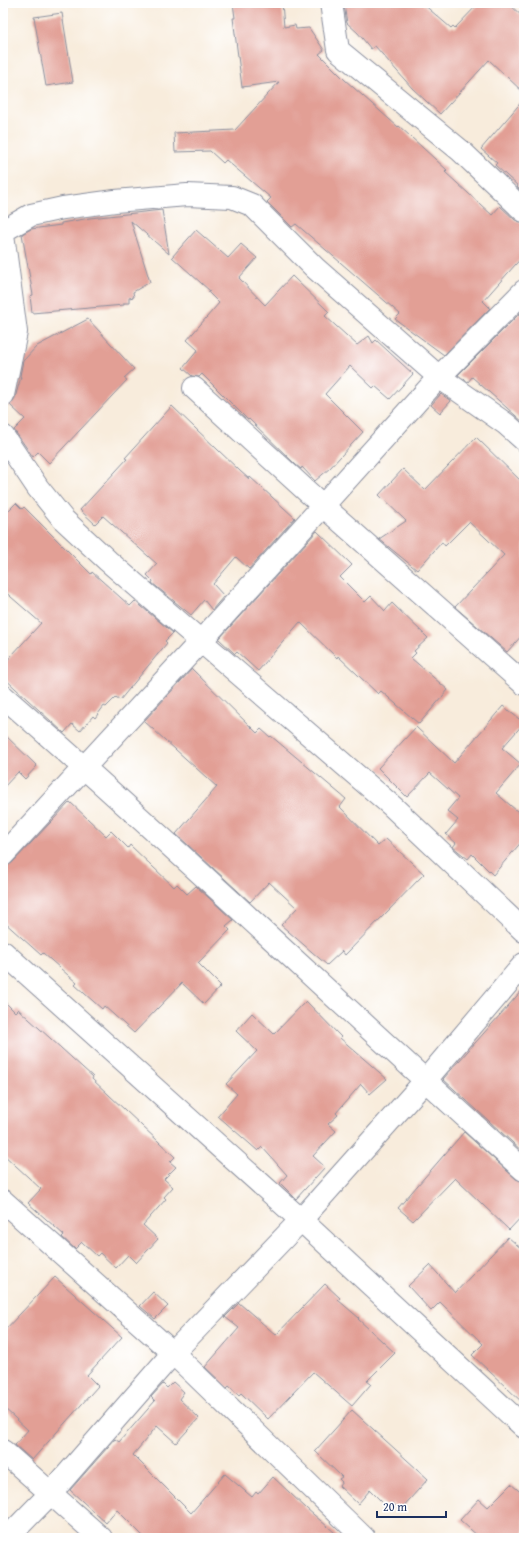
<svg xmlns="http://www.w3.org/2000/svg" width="527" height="1541" viewBox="0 0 527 1541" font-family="'Gentium Book Plus',serif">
<rect width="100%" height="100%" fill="#fff"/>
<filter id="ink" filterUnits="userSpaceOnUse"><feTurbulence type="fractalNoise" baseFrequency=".025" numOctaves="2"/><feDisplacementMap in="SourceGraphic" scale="8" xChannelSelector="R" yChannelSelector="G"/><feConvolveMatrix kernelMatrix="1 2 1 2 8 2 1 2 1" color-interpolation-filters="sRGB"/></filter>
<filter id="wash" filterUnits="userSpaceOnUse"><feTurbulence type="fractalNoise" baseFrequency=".012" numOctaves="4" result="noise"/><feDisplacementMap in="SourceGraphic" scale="16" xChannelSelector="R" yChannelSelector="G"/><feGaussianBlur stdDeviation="0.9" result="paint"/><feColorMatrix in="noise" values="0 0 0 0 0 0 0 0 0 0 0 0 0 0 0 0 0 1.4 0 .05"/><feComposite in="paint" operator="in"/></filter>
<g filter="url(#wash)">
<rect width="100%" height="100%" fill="#f8ecdc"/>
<g id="blocks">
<path fill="#e29f95" d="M 233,3 L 282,3 L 284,27 L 295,25 L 296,29 L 309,28 L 324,50 L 319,54 L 345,80 L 398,127 L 399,126 L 447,170 L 445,172 L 492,215 L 500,206 L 515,220 L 524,223 L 524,255 L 483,301 L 490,308 L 444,355 L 395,319 L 400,314 L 296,224 L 292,227 L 267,202 L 271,198 L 226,160 L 223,163 L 210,151 L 175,152 L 174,133 L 235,130 L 279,82 L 242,87 L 233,18 L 235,18 Z
M 346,3 L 422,3 L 451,28 L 453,26 L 455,28 L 479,3 L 508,3 L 524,18 L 524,93 L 489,60 L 440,114 L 412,88 L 375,46 L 371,49 L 358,33 L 347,23 L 344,5 Z
M 62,13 L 73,82 L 46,86 L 34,17 Z
M 524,99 L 524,194 L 517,187 L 518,186 L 495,165 L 497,163 L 481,149 Z
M 162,210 L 169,254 L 131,221 L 150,282 L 133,292 L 134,297 L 129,298 L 129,303 L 124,303 L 124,305 L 32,313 L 30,296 L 33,295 L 22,234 L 31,229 L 61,225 L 61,223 L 90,218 Z
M 196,230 L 228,258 L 241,244 L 257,258 L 239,278 L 265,305 L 292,276 L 329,312 L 325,316 L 357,345 L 369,336 L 373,343 L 376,340 L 413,374 L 390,399 L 375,386 L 373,388 L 350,366 L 325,394 L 363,432 L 330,468 L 315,481 L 302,467 L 301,469 L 296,465 L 249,419 L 248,420 L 202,374 L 199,377 L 192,376 L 183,368 L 198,350 L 187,340 L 219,303 L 208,292 L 210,291 L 172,257 Z
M 524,309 L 524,423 L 472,377 L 468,382 L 458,375 Z
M 88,319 L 134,369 L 124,378 L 127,380 L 49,463 L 38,452 L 33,457 L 14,430 L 25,419 L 10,405 L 15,398 L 21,377 L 20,376 L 23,361 L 37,346 Z
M 441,394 L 451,401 L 440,413 L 431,405 Z
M 172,406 L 240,471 L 249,479 L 250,477 L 295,518 L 249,569 L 236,557 L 213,584 L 224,596 L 212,610 L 204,600 L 191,615 L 152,583 L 153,581 L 147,575 L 157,564 L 103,516 L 95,524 L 80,510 L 127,459 L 125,458 Z
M 476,437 L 524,484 L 524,633 L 507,652 L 455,607 L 504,555 L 469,522 L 445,546 L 442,542 L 417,570 L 379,539 L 406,521 L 379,495 L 403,469 L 425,490 Z
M 16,503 L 22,509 L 24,507 L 91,574 L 92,572 L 130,606 L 135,601 L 173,633 L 165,641 L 167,643 L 120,700 L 116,697 L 106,707 L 104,706 L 95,718 L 93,716 L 80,731 L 72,724 L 64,733 L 3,677 L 3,665 L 41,623 L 3,590 L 3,516 Z
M 317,531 L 352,565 L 340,577 L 365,602 L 371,596 L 385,611 L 392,603 L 428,638 L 414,651 L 416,653 L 411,658 L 448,690 L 419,724 L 381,691 L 378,694 L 338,656 L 337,658 L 300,622 L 258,671 L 237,652 L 235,654 L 219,639 Z
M 192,669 L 257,733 L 261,729 L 270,737 L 271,736 L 346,799 L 340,807 L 378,846 L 386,839 L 424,874 L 345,955 L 342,951 L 327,965 L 281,925 L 297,908 L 269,882 L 250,902 L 176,834 L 217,787 L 144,721 Z
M 503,706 L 524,723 L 502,748 L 521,764 L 496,793 L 524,817 L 524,839 L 493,875 L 472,854 L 468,859 L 453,847 L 456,843 L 446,834 L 458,820 L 447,811 L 458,798 L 430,773 L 407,797 L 378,768 L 416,727 L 454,763 Z
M 3,733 L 37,766 L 25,779 L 18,772 L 3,788 Z
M 70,802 L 106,836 L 111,831 L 128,848 L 130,845 L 174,887 L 177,884 L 187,894 L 196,886 L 233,920 L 226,926 L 230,930 L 198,963 L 221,986 L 204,1004 L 182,983 L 134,1033 L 104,1006 L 102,1009 L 75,985 L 77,983 L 43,953 L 41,955 L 3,921 L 3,867 L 12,863 Z
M 524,988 L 524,1153 L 443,1079 Z
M 3,1000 L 15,1012 L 18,1009 L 93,1077 L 92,1079 L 175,1157 L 170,1162 L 176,1167 L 164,1179 L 173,1187 L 164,1197 L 166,1199 L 143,1225 L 158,1239 L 136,1263 L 128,1255 L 116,1268 L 100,1253 L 97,1256 L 82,1242 L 75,1249 L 62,1237 L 64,1235 L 28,1203 L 41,1189 L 3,1154 Z
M 306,1001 L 341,1037 L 340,1038 L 387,1079 L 370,1094 L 361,1084 L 336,1113 L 338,1115 L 328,1124 L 336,1131 L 313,1156 L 325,1167 L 296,1199 L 280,1183 L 287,1175 L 262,1147 L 258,1151 L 218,1116 L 237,1094 L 226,1084 L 257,1051 L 236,1031 L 252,1013 L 274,1034 Z
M 464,1132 L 516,1179 L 524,1182 L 524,1214 L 509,1230 L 455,1178 L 413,1221 L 398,1208 Z
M 508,1237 L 524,1251 L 524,1404 L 472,1355 L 483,1344 L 440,1302 L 431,1311 L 408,1286 L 430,1265 L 455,1293 Z
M 55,1277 L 122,1337 L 87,1375 L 98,1386 L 32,1460 L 15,1445 L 28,1430 L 3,1407 L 3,1332 Z
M 325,1284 L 340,1298 L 338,1300 L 359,1318 L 358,1319 L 395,1353 L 367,1381 L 371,1384 L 352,1406 L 313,1372 L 268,1419 L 241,1393 L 239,1395 L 229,1386 L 227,1388 L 205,1367 L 239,1328 L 225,1317 L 239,1303 L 276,1335 Z
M 153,1292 L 168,1306 L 155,1319 L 140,1306 Z
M 173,1382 L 184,1392 L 179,1399 L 199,1418 L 176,1443 L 157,1426 L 133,1455 L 191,1513 L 225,1474 L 252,1497 L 256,1492 L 258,1494 L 273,1477 L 307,1509 L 341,1538 L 145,1538 L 117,1510 L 106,1523 L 70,1490 L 115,1439 L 119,1442 L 155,1401 L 151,1397 L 163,1384 L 167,1388 Z
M 352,1410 L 428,1479 L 400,1510 L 393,1503 L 388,1508 L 370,1490 L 358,1504 L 339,1486 L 342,1482 L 339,1479 L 342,1477 L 315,1451 Z
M 511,1484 L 524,1495 L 524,1538 L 480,1538 L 460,1520 L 479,1499 L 488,1507 Z"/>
</g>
</g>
<g filter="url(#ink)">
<use href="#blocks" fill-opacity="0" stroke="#8a8e9d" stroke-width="1"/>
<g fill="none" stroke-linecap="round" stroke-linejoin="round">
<defs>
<path id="minor" d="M 331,3 L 338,50 L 461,151 L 524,211
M 3,231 L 31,215 L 63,208 L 115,201 L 187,195 L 232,197 L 252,205 L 315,268 L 439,377 L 506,424 L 524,440
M 3,234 L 16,332 L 3,395
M 194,388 L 322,505 L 524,684
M 3,436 L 38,488 L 63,519 L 108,561 L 392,806 L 524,931
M 3,696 C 180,850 349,1013 524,1170
M 3,855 L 201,641 L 439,377 L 524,291
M 3,952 L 301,1220 L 524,1427
M 3,1201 L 173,1353 L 364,1538
M 3,1451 L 101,1538
M 7,1538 L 51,1493 L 173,1353 L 301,1220 L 425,1081 L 524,964"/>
</defs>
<use href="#minor" stroke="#8a8e9d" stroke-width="24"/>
<use href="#minor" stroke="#fff" stroke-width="22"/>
</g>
</g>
<rect width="527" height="1541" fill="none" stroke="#fff" stroke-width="16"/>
<path d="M377 1511v6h69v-6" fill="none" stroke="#1b2f5e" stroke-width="2"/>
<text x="383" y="1511" font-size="12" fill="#1b2f5e" stroke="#ffffff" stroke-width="3" paint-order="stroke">20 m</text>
</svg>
